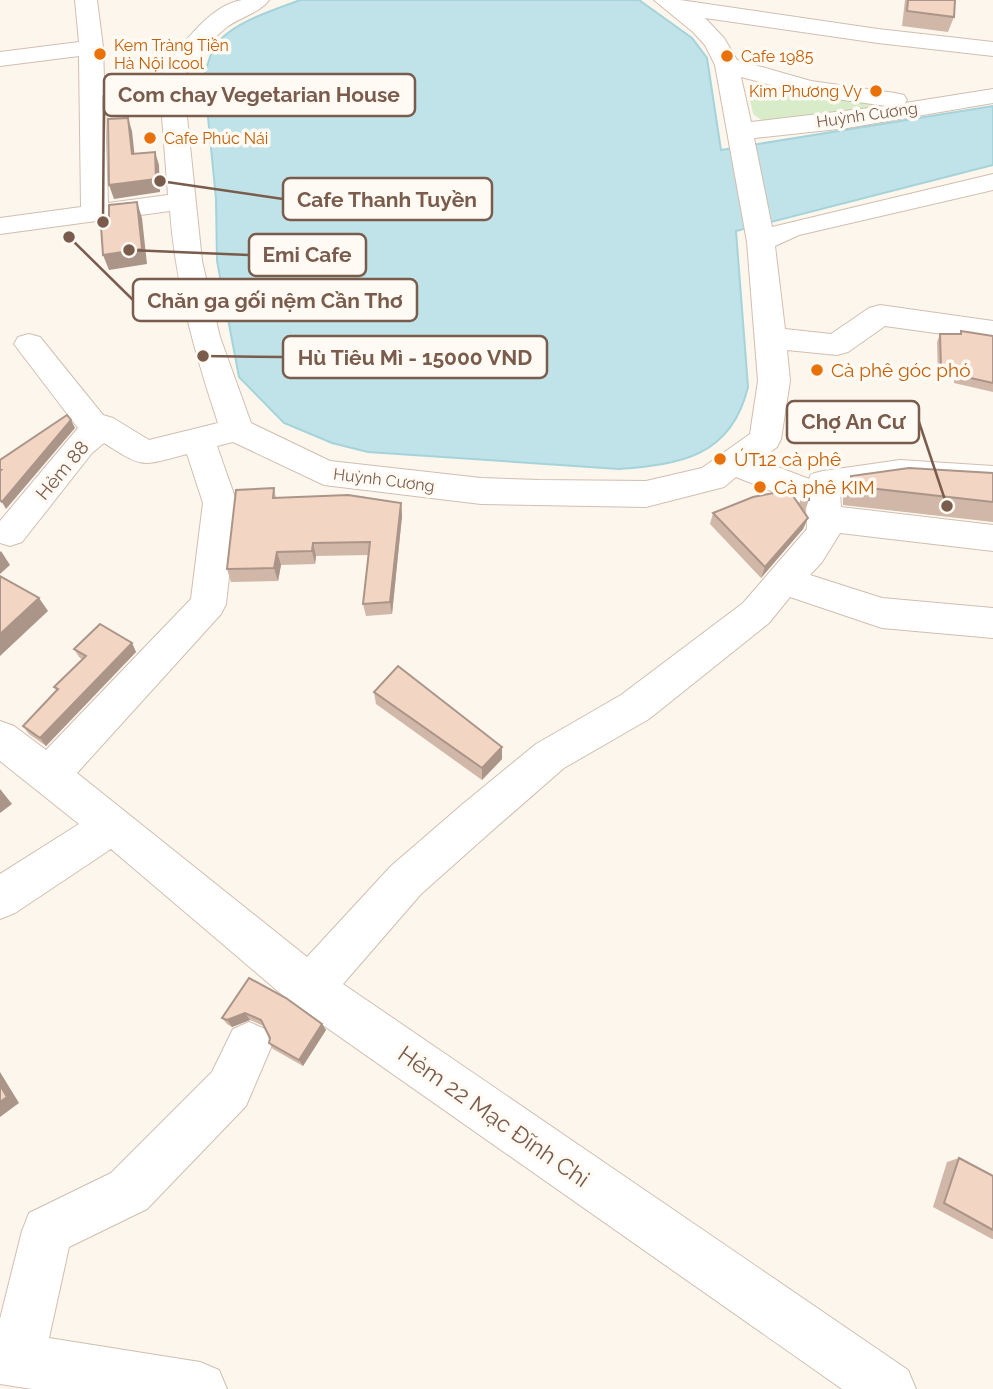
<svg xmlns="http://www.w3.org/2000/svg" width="993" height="1389" viewBox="0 0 993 1389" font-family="Raleway,sans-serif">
<rect width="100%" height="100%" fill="#fdf6ec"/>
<path fill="#d8ecc9" d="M 763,85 L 777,85 L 898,107 L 763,121 L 753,114 L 749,95 Z"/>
<path fill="#bfe3e8" stroke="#a5d3da" stroke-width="2" d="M 300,0 L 639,0 L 692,38 L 707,58 L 721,150 L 993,106 L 993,165 L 736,231 L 748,387 C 731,457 681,464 619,469 L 368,452 L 332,443 L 284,423 L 239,377 L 217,261 L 216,199 L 204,76 C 208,64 211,49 220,40 C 239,20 275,10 300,0 Z"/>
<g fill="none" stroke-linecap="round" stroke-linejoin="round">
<defs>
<path id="minor" d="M 75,0 L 97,0 L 103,47 L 108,203 L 168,195 L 159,78 C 176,52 208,5 242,0 C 250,0 260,0 269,0 C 261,12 239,18 227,27 C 209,41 196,59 183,78 L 202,261 L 220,337 L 251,423 L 330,461 L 481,478 L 539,480 L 646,481 L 702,468 L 750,434 L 758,381 L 747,242 L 715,65 L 705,45 L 693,32 L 654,0 L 680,0 L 878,29 L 993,42 L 993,56 L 878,43 L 705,18 L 724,38 L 737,60 L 811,81 L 895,93 L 904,95 L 907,100 L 905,103 L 993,89 L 993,103 L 847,128 L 754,138 L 772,227 L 993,174 L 993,190 L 799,235 L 775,246 L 785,329 L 831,334 L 869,308 L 880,305 L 993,321 L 993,341 L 885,326 L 848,352 L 837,355 L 787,350 L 790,381 L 781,439 L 777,447 L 760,460 L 809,479 L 811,474 L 823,471 L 900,460 L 993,466 L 993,490 L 900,484 L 840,493 L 841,507 L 993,525 L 993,551 L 840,533 L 822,562 L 810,575 L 882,598 L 993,608 L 993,638 L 882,628 L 790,597 L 769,623 L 649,719 L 564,768 L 494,829 L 421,894 L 343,984 L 908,1370 L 916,1389 L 842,1389 L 293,1004 L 111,849 L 15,913 L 0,919 L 0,874 L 79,824 L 0,761 L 0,721 L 14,726 L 46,750 L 191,599 L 203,503 L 187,454 C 140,466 145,469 104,443 L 92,453 L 22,542 L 10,546 L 0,543 L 0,521 L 78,428 L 14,344 L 18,337 L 29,334 L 40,337 L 103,415 L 113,418 L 149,440 L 218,423 C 194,350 176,288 170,211 L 0,234 L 0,218 L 81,207 L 79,56 L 0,66 L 0,52 L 79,42 ZM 741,77 L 809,95 L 886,106 L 751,122 ZM 233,442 L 324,485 L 481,504 L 646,507 L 724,487 L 736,477 L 806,505 L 807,529 L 743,603 L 621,695 L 536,744 L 464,803 L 391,866 L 307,957 L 77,773 L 221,614 L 226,604 L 237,503 L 217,446 Z
M 249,1022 L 265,1029 L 272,1045 L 246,1106 L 147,1209 L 69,1247 L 49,1338 L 200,1362 L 219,1370 L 227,1389 L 32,1389 L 0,1384 L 0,1319 L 22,1231 L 29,1213 L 111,1173 L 212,1072 L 233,1029 Z"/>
</defs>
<use href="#minor" stroke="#d1beb0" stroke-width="2"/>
<use href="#minor" fill="#fff" fill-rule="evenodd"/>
</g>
<path fill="#d1b7a8" d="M 905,0 L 955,0 L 954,17 L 948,32 L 902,26 Z
M 961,331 L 993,336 L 993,392 L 954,383 L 954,379 L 938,376 L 937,342 L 940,334 L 959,334 Z
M 993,473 L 993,522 L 843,505 L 843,495 L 851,476 Z
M 274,488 L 276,498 L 401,503 L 402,516 L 392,614 L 366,616 L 363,604 L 368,555 L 316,556 L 315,564 L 281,565 L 278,581 L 231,582 L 227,569 Z
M 804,490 L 809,500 L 804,513 L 808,518 L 803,529 L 761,578 L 710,524 L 713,513 L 799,504 Z
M 132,643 L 136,652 L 46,746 L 29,734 L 23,726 L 57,691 L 54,687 L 83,660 L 79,657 L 74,649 Z
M 374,692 L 502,759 L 482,780 L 376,704 Z
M 286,998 L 322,1024 L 326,1030 L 303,1066 L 273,1049 L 269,1043 L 270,1038 L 264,1026 L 250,1020 L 232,1027 L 227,1024 L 222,1018 Z
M 959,1158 L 993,1176 L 993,1239 L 992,1239 L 933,1207 L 947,1162 Z"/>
<path fill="#aa9588" d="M 128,118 L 132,131 L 136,168 L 132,154 Z
M 155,152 L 159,165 L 160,192 L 114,199 L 109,185 Z
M 137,202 L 142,218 L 147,264 L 109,270 L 103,255 Z
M 71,420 L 75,428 L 6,509 L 2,502 Z
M 401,503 L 402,516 L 392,614 L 390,602 Z
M 808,518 L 803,529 L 761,578 L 765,567 Z
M 313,543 L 316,556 L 315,564 L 312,551 Z
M 1,551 L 10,565 L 0,574 L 0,552 Z
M 277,552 L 281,565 L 278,581 L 274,568 Z
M 39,598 L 48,611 L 0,656 L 0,634 Z
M 132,643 L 136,652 L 46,746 L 40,738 Z
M 502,747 L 502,759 L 482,780 L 482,768 Z
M 0,789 L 12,804 L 0,813 Z
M 245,1013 L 250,1020 L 232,1027 L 227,1020 Z
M 322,1024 L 326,1030 L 303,1066 L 299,1060 Z
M 0,1072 L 19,1103 L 0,1117 Z"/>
<path fill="#f3d5c3" stroke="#aa9588" stroke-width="2" d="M 908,0 L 955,0 L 954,17 L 907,11 Z
M 128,118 L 132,154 L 155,152 L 156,179 L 109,185 L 108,119 Z
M 137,202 L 142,249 L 103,255 L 101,226 L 109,224 L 109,205 Z
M 961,331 L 993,336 L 993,383 L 957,375 L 958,371 L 941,368 L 940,334 L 961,334 Z
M 67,415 L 71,420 L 2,502 L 0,500 L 0,471 L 1,470 L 0,470 L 0,460 Z
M 909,468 L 993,473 L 993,502 L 851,486 L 851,476 Z
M 274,488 L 273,498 L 348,495 L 401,503 L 390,602 L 363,604 L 370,542 L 313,543 L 312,551 L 277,552 L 274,568 L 227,569 L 236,490 Z
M 789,490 L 808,518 L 765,567 L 713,513 L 753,497 Z
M 804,490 L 809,492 L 809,500 L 805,500 Z
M 0,576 L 39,598 L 0,634 Z
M 100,624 L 132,643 L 40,738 L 23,726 L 58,689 L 54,687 L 86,656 L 74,649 Z
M 398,666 L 502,747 L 482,768 L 374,692 Z
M 249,978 L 286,998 L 322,1024 L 299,1060 L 269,1043 L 270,1038 L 261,1020 L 245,1013 L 227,1020 L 222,1018 Z
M 0,1085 L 7,1097 L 0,1102 Z
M 959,1158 L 993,1176 L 993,1230 L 944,1203 Z"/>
<g fill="#e8710a" stroke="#fffaf3" stroke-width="2.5">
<circle cx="100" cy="54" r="7"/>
<circle cx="727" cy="56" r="7"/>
<circle cx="876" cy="91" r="7"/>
<circle cx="150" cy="138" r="7"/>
<circle cx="817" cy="370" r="7"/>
<circle cx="720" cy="459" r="7"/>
<circle cx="760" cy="487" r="7"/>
</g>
<g text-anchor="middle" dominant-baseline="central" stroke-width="7" stroke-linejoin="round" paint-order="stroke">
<g font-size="16" fill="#c56008" stroke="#fffaf3" text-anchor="start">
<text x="114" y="45">Kem Tràng Tiền<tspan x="114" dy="18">Hà Nội Icool</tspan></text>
<text x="741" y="56">Cafe 1985</text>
<text x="862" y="91" text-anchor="end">Kim Phương Vy</text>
<text x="164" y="138">Cafe Phúc Nái</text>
</g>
<g font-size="16" fill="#7a5c4d" stroke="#fffaf3">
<text transform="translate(867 115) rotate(-8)">Huỳnh Cương</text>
<text transform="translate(384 480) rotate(7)">Huỳnh Cương</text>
</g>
<g font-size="19" fill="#c56008" stroke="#fffaf3" text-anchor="start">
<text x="831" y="370">Cà phê góc phó</text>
<text x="734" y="459">ÚT12 cà phê</text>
<text x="774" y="487">Cà phê KIM</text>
</g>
<g font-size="19" fill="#7a5c4d" stroke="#fffaf3">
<text transform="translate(62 470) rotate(-50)">Hẻm 88</text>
</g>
<g font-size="23" fill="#7a5c4d" stroke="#fffaf3">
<text transform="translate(494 1116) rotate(35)">Hẻm 22 Mạc Đĩnh Chi</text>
</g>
</g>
<path fill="none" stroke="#7a5c4d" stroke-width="2.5" d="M103 222L104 95M160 181L283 199M129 250L249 255M69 237L133 300M203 356L283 357M947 506L919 422"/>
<g fill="#7a5c4d" stroke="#fffaf3" stroke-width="2.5">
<circle cx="103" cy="222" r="7"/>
<circle cx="160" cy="181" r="7"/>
<circle cx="129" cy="250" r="7"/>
<circle cx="69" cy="237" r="7"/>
<circle cx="203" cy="356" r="7"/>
<circle cx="947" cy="506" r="7"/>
</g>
<g fill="#fffaf3" stroke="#7a5c4d" stroke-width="2.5">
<rect x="104" y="74" width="311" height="42" rx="7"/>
<rect x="283" y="178" width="209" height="42" rx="7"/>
<rect x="249" y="234" width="117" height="42" rx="7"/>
<rect x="133" y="279" width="284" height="42" rx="7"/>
<rect x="283" y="336" width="264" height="42" rx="7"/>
<rect x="787" y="401" width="132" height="42" rx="7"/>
</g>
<g font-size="21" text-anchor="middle" font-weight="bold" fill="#7a5c4d">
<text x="259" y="102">Com chay Vegetarian House</text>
<text x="387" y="207">Cafe Thanh Tuyền</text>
<text x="307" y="262">Emi Cafe</text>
<text x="275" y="308">Chăn ga gối nệm Cần Thơ</text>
<text x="415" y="365">Hù Tiêu Mì - 15000 VND</text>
<text x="853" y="429">Chợ An Cư</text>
</g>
</svg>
